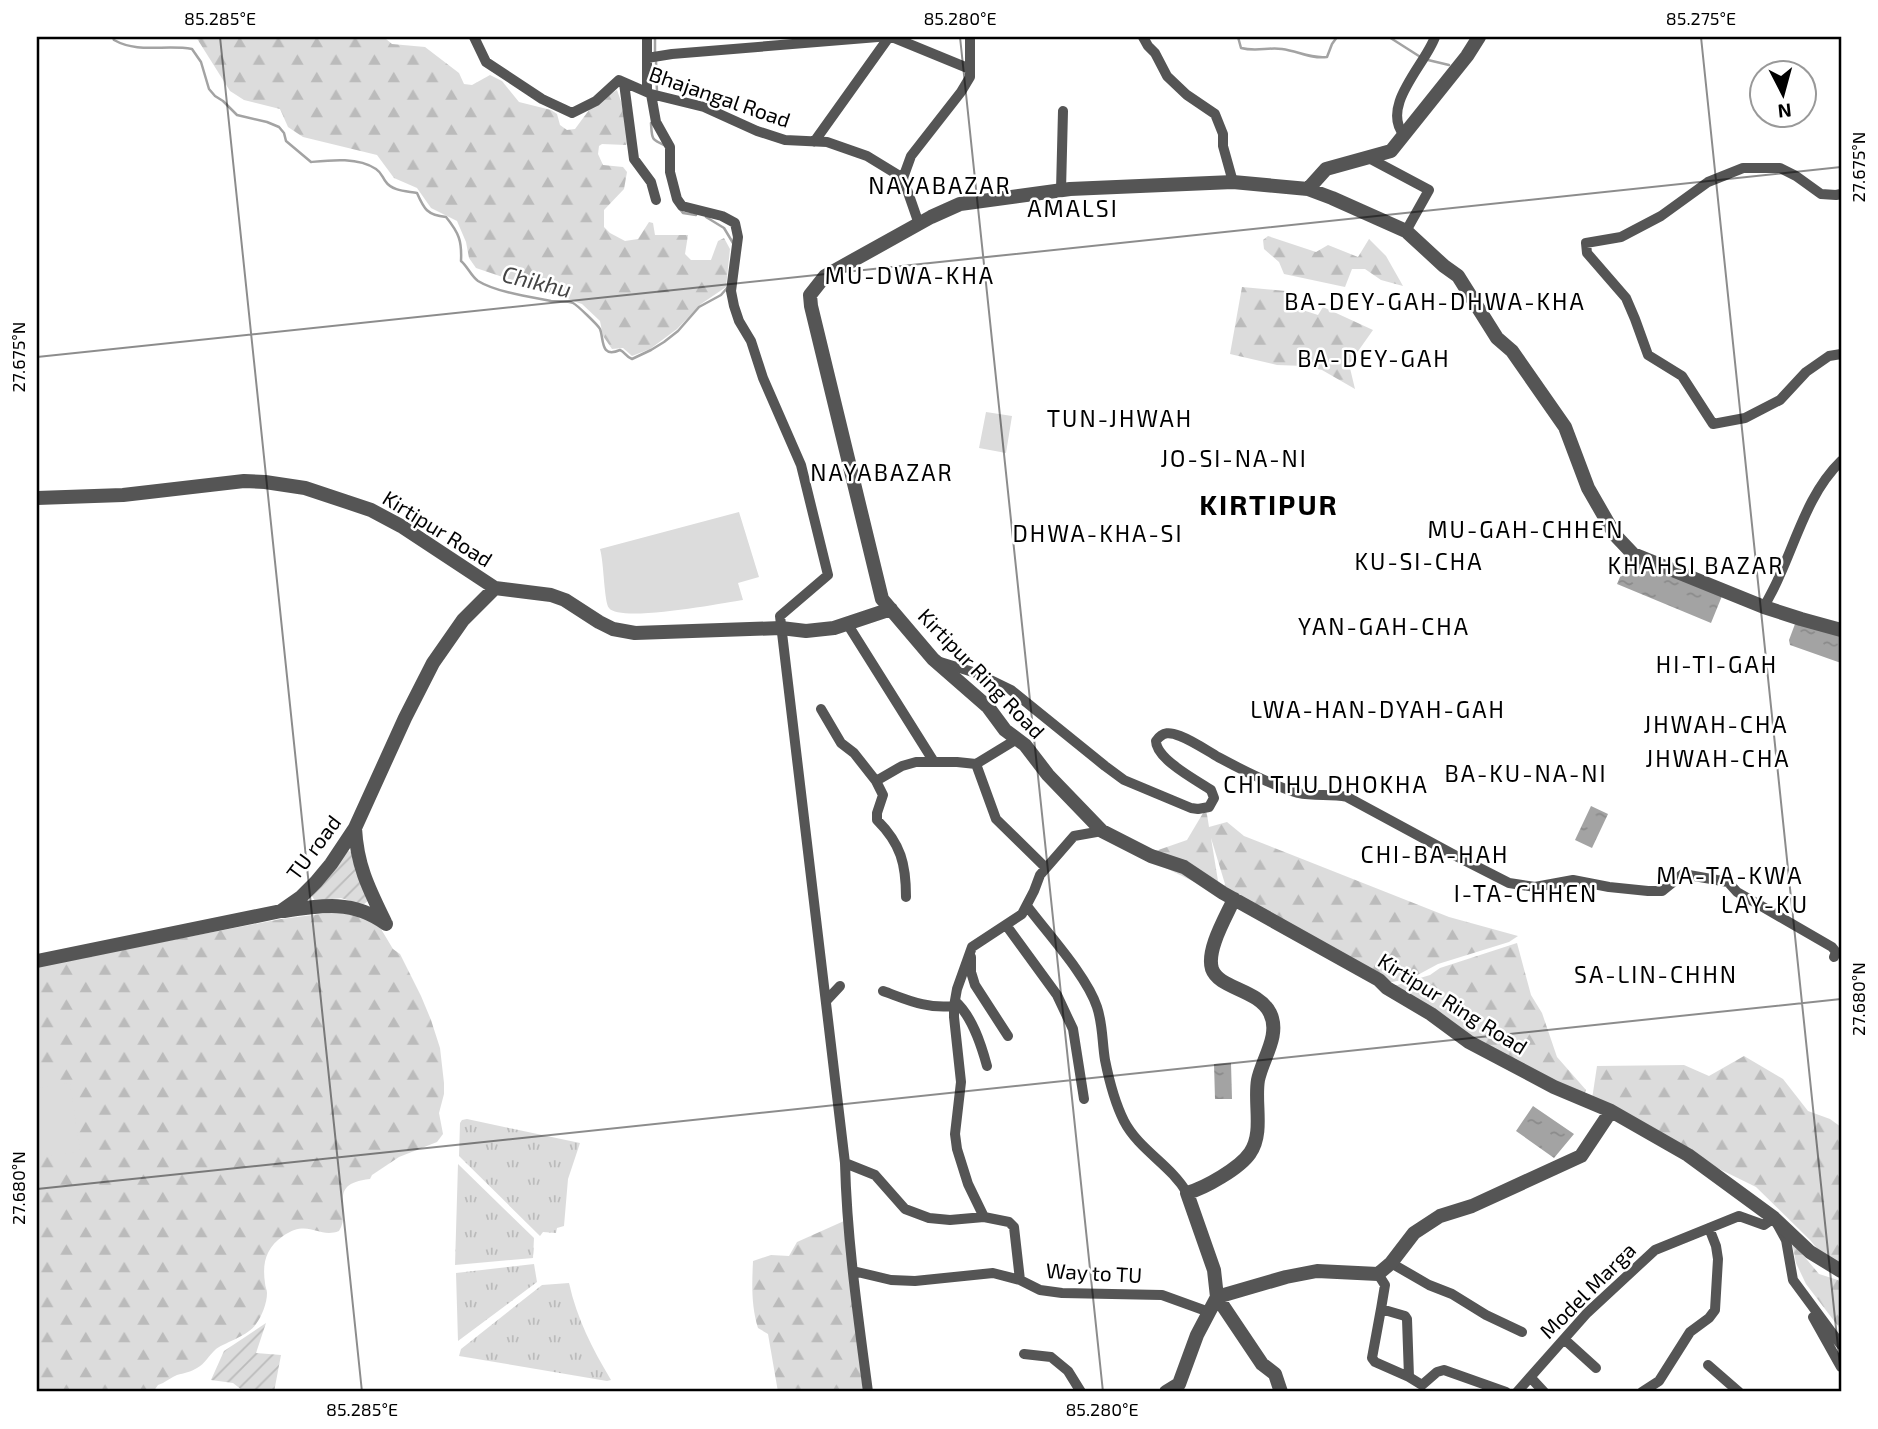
<svg xmlns="http://www.w3.org/2000/svg" width="1878" height="1429" viewBox="0 0 1878 1429" font-family="'Exo 2',sans-serif">
<defs>
<pattern id="grass-tufts" width="24" height="20" patternUnits="userSpaceOnUse" patternTransform="scale(1.75)"><rect width="24" height="20" fill="#dcdcdc"/><path d="M3 7l-1-3M5 7V3M7 7l1-3M15 17l-1-3M17 17v-4M19 17l1-3" fill="none" stroke="#bbb"/></pattern>
<pattern id="forest-firs" width="22" height="20" patternUnits="userSpaceOnUse" patternTransform="scale(1.75)"><rect width="22" height="20" fill="#dcdcdc"/><path d="M5 1l3.5 6h-7zM16 11l3.5 6h-7z" fill="#bbb"/></pattern>
<pattern id="garden-furrows" width="10" height="10" patternUnits="userSpaceOnUse" patternTransform="scale(1.75)"><rect width="10" height="10" fill="#dcdcdc"/><path d="M-1 1l2-2M0 10L10 0M9 11l2-2" fill="none" stroke="#bbb"/></pattern>
<pattern id="water-ripples" width="26" height="14" patternUnits="userSpaceOnUse" patternTransform="scale(1.75)"><rect width="26" height="14" fill="#a3a3a3"/><path d="M2 4q2-2 4 0t4 0M15 11q2-2 4 0t4 0" fill="none" stroke="#8b8b8b"/></pattern>
</defs>
<rect width="100%" height="100%" fill="#fff"/>
<path fill="url(#grass-tufts)" d="M 467,1119 L 580,1143 L 568,1179 L 564,1226 L 557,1228 L 556,1233 L 543,1232 L 540,1236 L 459,1156 L 460,1123 L 462,1120 Z
M 458,1164 L 534,1238 L 533,1258 L 455,1265 Z
M 534,1264 L 537,1282 L 458,1341 L 456,1273 Z
M 569,1283 C 577,1319 592,1348 611,1380 L 607,1381 L 459,1356 L 461,1349 L 542,1285 Z"/>
<path fill="url(#forest-firs)" d="M 196,37 L 386,37 L 386,39 L 392,44 L 425,47 L 459,73 L 464,84 L 472,85 L 490,75 L 502,81 L 519,102 L 551,110 L 557,114 L 560,125 L 567,130 L 575,129 L 592,106 L 617,90 L 625,113 L 629,141 L 626,145 L 602,144 L 599,146 L 598,154 L 603,165 L 623,167 L 627,172 L 624,189 L 604,210 L 604,227 L 610,233 L 625,241 L 638,239 L 649,222 L 653,223 L 655,235 L 688,235 L 685,254 L 691,260 L 711,260 L 718,241 L 724,238 L 730,249 L 726,287 L 701,304 L 677,329 L 650,349 L 632,356 L 623,348 L 612,349 L 603,336 L 600,321 L 582,304 L 476,268 L 469,258 L 466,242 L 457,221 L 431,208 L 417,188 L 394,178 L 377,155 L 303,137 L 288,127 L 280,109 L 244,100 L 230,91 Z
M 1268,236 L 1316,252 L 1328,245 L 1358,257 L 1369,239 L 1386,256 L 1403,286 L 1381,280 L 1365,269 L 1352,269 L 1345,287 L 1284,274 L 1279,262 L 1264,249 L 1263,240 Z
M 1242,287 L 1286,291 L 1284,304 L 1318,315 L 1323,307 L 1373,330 L 1349,364 L 1355,389 L 1322,370 L 1304,366 L 1277,365 L 1230,354 Z
M 1206,808 L 1209,827 L 1227,822 L 1244,836 L 1449,917 L 1518,936 L 1509,942 L 1438,964 L 1412,978 L 1387,983 L 1220,896 L 1225,884 L 1211,838 L 1219,887 L 1215,892 L 1141,856 L 1187,840 Z
M 345,911 L 365,916 L 381,929 L 393,949 L 400,954 L 421,996 L 431,1020 L 440,1048 L 444,1083 L 444,1094 L 439,1113 L 443,1134 L 437,1142 L 399,1157 L 372,1175 L 370,1179 C 325,1184 353,1208 339,1231 C 318,1239 309,1218 283,1236 C 266,1248 262,1263 265,1283 C 265,1286 267,1290 267,1293 C 267,1303 262,1316 256,1324 C 248,1336 228,1341 216,1349 C 209,1355 205,1364 197,1368 C 191,1372 184,1373 177,1375 C 172,1377 168,1380 163,1383 L 158,1385 L 153,1392 L 37,1392 L 37,966 L 281,919 Z
M 1517,943 L 1531,995 L 1542,1013 L 1557,1057 L 1586,1090 L 1582,1100 L 1551,1089 L 1391,987 L 1430,975 L 1440,968 Z
M 1744,1056 L 1783,1079 L 1808,1111 L 1830,1119 L 1841,1127 L 1841,1264 L 1820,1252 L 1810,1240 L 1756,1187 L 1591,1106 L 1597,1066 L 1684,1065 L 1709,1076 Z
M 844,1221 L 863,1392 L 778,1392 L 768,1334 L 758,1328 C 751,1305 752,1284 753,1261 L 771,1255 L 789,1256 L 797,1242 Z
M 1792,1242 L 1819,1274 L 1841,1281 L 1841,1330 L 1806,1284 L 1796,1263 Z"/>
<path fill="#dcdcdc" d="M 986,412 L 1012,416 L 1006,453 L 979,448 Z
M 739,512 L 759,577 L 738,583 L 743,600 C 723,603 620,623 609,608 C 604,602 604,562 600,549 Z
M 70,1083 L 80,1151 L 37,1158 L 37,1088 Z"/>
<path fill="url(#garden-furrows)" d="M 348,851 L 352,852 L 369,900 L 363,905 L 341,898 L 315,901 L 312,896 Z
M 266,1323 L 256,1353 L 281,1355 L 274,1392 L 241,1392 L 242,1390 L 233,1383 L 211,1380 L 224,1351 Z"/>
<path fill="url(#water-ripples)" d="M 1628,558 L 1722,596 L 1711,623 L 1617,584 Z
M 1795,624 L 1841,632 L 1841,663 L 1790,645 L 1789,640 Z
M 1591,806 L 1608,814 L 1592,848 L 1575,840 Z
M 1231,1063 L 1232,1099 L 1215,1099 L 1214,1064 Z
M 1533,1106 L 1574,1134 L 1554,1158 L 1516,1131 Z"/>
<g fill="none" stroke-linecap="round" stroke-linejoin="round">
<path stroke="#a3a3a3" stroke-width="2.5" d="M 113,37 L 114,40 C 139,54 165,44 192,49 L 201,62 L 209,89 L 215,96 L 223,101 L 237,115 L 267,122 L 279,127 L 284,133 L 286,141 L 311,162 C 331,160 358,157 376,169 C 382,173 382,177 386,182 C 392,191 407,191 417,193 C 424,209 427,215 446,217 C 459,233 462,241 461,261 C 468,267 471,276 478,281 C 496,292 530,297 551,301 C 557,302 567,300 573,303 C 577,305 598,325 600,329 C 604,339 600,359 620,350 C 625,352 626,357 632,359 L 651,350 L 664,342 L 678,331 L 699,307 L 721,295 L 728,287
M 655,37 L 655,54
M 1238,37 L 1241,48 C 1257,52 1267,47 1282,49 C 1298,51 1310,59 1327,57 L 1332,44 L 1337,37
M 1389,37 L 1422,58
M 1428,60 L 1449,65
M 656,61 L 657,93
M 651,123 C 652,140 651,139 666,146
M 680,209 L 683,213 L 696,215
M 706,217 L 724,228 L 733,243"/>
<path stroke="#555" stroke-width="10" d="M 474,37 L 486,62 L 542,99 L 572,113 L 596,101 L 619,80 L 651,94 L 704,107 L 757,131 L 785,140 L 827,142 L 867,156 L 903,178
M 647,37 L 647,92
M 892,37 L 970,69
M 1143,37 L 1148,46 L 1155,53 L 1167,76 L 1187,95 L 1215,114 L 1223,134 L 1223,146 L 1233,182
M 647,58 L 672,54 L 878,37
M 624,83 L 634,159 L 651,182 L 656,200
M 651,94 L 656,122 L 670,147 L 670,172 L 677,199 L 682,206 L 722,216 L 735,223 L 738,237 L 731,291 L 734,306 L 739,321 L 751,341 L 763,378 L 801,465 L 828,575 L 780,616 L 845,1163 C 847,1240 858,1316 868,1392
M 1404,135 C 1380,106 1425,65 1435,37
M 814,142 L 889,37
M 1367,157 L 1429,190 L 1406,231
M 1061,190 L 1063,111
M 1841,194 L 1836,195 L 1821,194 L 1796,176 L 1780,168 L 1743,168 L 1708,182 L 1661,216 L 1621,237 L 1586,243 L 1587,253 L 1626,298 L 1635,319 L 1648,355 L 1682,376 L 1713,424 L 1745,418 L 1780,400 L 1806,372 L 1829,356 L 1841,354
M 919,224 L 903,178 L 911,156 L 961,92 L 970,77 L 970,37
M 1764,607 C 1769,597 1775,587 1779,577 C 1797,538 1809,492 1841,461
M 848,625 L 934,762
M 937,661 L 976,673 L 1011,690 L 1105,766 L 1124,780 L 1191,808 L 1198,809 L 1209,807 L 1214,798 L 1211,790 C 1196,780 1156,759 1156,741 C 1163,731 1170,732 1180,736 C 1193,741 1206,750 1218,757 C 1244,771 1271,785 1298,793 C 1315,797 1331,793 1347,797 L 1458,857 L 1509,883 L 1535,887 L 1573,880 L 1609,887 L 1648,891 L 1662,891 L 1683,874 L 1728,882 L 1737,892 L 1832,947 L 1836,952 L 1834,957
M 821,709 L 841,743 L 854,753 L 876,781 L 883,795 L 877,813 L 877,820 C 901,844 906,864 906,897
M 976,764 L 996,819 L 1046,868
M 876,781 L 902,766 L 916,762 L 957,762 L 976,764 L 1017,739
M 1027,906 C 1048,934 1087,976 1097,1007 C 1103,1025 1102,1042 1105,1060 C 1109,1080 1115,1103 1124,1121 C 1139,1150 1171,1165 1187,1193
M 1006,925 L 1057,995 L 1073,1029 L 1084,1099
M 971,957 L 971,972 L 975,985 L 1008,1036
M 883,991 C 908,1000 926,1009 954,1006
M 826,1001 L 840,986
M 955,1001 C 972,1016 981,1044 987,1066
M 845,1163 L 875,1175 L 905,1209 L 929,1218 L 950,1220 L 984,1217
M 1391,1263 L 1429,1285 L 1452,1294 L 1486,1315 L 1522,1332
M 853,1271 L 891,1280 L 915,1281 L 993,1273 L 1020,1280 L 1040,1290 L 1062,1293 L 1162,1295 L 1209,1312
M 1378,1274 L 1385,1285 L 1381,1309 L 1405,1316 L 1407,1319 L 1409,1377 L 1422,1385 L 1437,1372 L 1444,1370 L 1506,1392
M 1020,1280 L 1014,1227 L 1009,1222 L 984,1217 L 968,1184 L 957,1149 L 955,1134 L 961,1082 L 954,1017 L 954,1006 L 957,989 L 972,947 L 1022,914 L 1034,891 L 1040,875 L 1074,836 L 1102,831
M 1381,1309 L 1372,1358 L 1375,1362 L 1409,1377
M 1813,1317 L 1841,1367
M 1564,1339 L 1596,1368
M 1024,1354 L 1051,1357 L 1068,1371 L 1081,1392
M 1708,1365 L 1739,1392
M 1531,1378 L 1544,1392
M 1517,1392 L 1587,1313 L 1655,1250 L 1739,1216 L 1764,1225 L 1774,1218 L 1786,1240 L 1793,1280 L 1841,1345
M 1642,1392 L 1659,1381 L 1690,1332 L 1709,1318 L 1715,1310 L 1718,1259 L 1716,1246 L 1709,1228"/>
<path stroke="#555" stroke-width="14" d="M 1308,189 L 1326,169 L 1391,151 L 1467,56 L 1479,37
M 37,498 L 123,495 L 244,481 L 265,482 L 305,488 L 371,510 L 401,526 L 495,588 L 551,595 L 565,600 L 599,622 L 613,629 L 635,633 L 781,628 L 806,631 L 834,628 L 891,609
M 1841,630 L 1801,619 L 1764,607 L 1633,554 L 1615,535 L 1588,488 L 1565,427 L 1512,351 L 1497,338 L 1458,276 L 1444,266 L 1406,231 L 1332,198 L 1308,189 L 1233,182 L 1070,189 L 960,204 L 931,217 L 825,276 L 810,295 L 811,306 L 882,599 L 933,659 L 988,707 L 1005,730 L 1025,745 L 1048,775 L 1102,831 L 1151,856 L 1184,867 L 1223,893 L 1379,980 L 1387,988 L 1431,1014 L 1469,1042 L 1554,1087 L 1611,1111 L 1688,1155 L 1774,1218 L 1810,1252 L 1841,1271
M 355,828 C 357,866 369,889 385,922
M 1234,899 C 1226,917 1206,950 1212,969 C 1219,989 1258,989 1270,1013 C 1281,1035 1262,1059 1258,1080 C 1254,1103 1264,1133 1250,1153 C 1240,1168 1205,1188 1187,1193 L 1214,1270 L 1217,1297 L 1262,1364 L 1275,1374 L 1281,1392
M 284,911 C 322,905 354,900 386,924
M 37,961 L 281,911 L 301,897 L 316,882 L 331,864 L 355,828 L 405,718 L 433,663 L 463,620 L 495,588
M 1166,1392 L 1179,1384 L 1197,1335 L 1217,1297 L 1286,1277 L 1317,1271 L 1378,1274 L 1391,1263 L 1414,1233 L 1440,1216 L 1472,1206 L 1581,1156 L 1611,1111"/>
</g>
<path fill="none" stroke="#000" stroke-width="2" stroke-opacity="0.45" d="M 220,37 L 362,1392M 960,37 L 1103,1392M 1701,37 L 1841,1376M 37,357 L 1841,167M 37,1189 L 1841,999"/>
<g text-anchor="middle" dominant-baseline="central" stroke-width="5" stroke-linejoin="round" paint-order="stroke">
<g font-size="21" fill="#000" stroke="#fff">
<text transform="translate(720 96) rotate(19)">Bhajangal Road</text>
<text transform="translate(438 528) rotate(32)">Kirtipur Road</text>
<text transform="translate(982 673) rotate(46)">Kirtipur Ring Road</text>
<text transform="translate(313 847) rotate(-53)">TU road</text>
<text transform="translate(1453 1003) rotate(32)">Kirtipur Ring Road</text>
<text transform="translate(1094 1272) rotate(3)">Way to TU</text>
<text transform="translate(1587 1290) rotate(-45)">Model Marga</text>
</g>
<g font-size="23" letter-spacing="2" fill="#000" stroke="#fff">
<text x="940" y="185">NAYABAZAR</text>
<text x="1073" y="208">AMALSI</text>
<text x="910" y="275">MU-DWA-KHA</text>
<text x="1435" y="301">BA-DEY-GAH-DHWA-KHA</text>
<text x="1374" y="358">BA-DEY-GAH</text>
<text x="1120" y="418">TUN-JHWAH</text>
<text x="1234" y="458">JO-SI-NA-NI</text>
<text x="882" y="472">NAYABAZAR</text>
<text x="1526" y="529">MU-GAH-CHHEN</text>
<text x="1098" y="533">DHWA-KHA-SI</text>
<text x="1419" y="561">KU-SI-CHA</text>
<text x="1696" y="565">KHAHSI BAZAR</text>
<text x="1384" y="626">YAN-GAH-CHA</text>
<text x="1717" y="664">HI-TI-GAH</text>
<text x="1378" y="709">LWA-HAN-DYAH-GAH</text>
<text x="1716" y="724">JHWAH-CHA</text>
<text x="1718" y="758">JHWAH-CHA</text>
<text x="1526" y="773">BA-KU-NA-NI</text>
<text x="1326" y="784">CHI THU DHOKHA</text>
<text x="1435" y="854">CHI-BA-HAH</text>
<text x="1730" y="875">MA-TA-KWA</text>
<text x="1526" y="893">I-TA-CHHEN</text>
<text x="1765" y="904">LAY-KU</text>
<text x="1656" y="974">SA-LIN-CHHN</text>
</g>
<g font-size="23" font-style="italic" fill="#444" stroke="#fff">
<text transform="translate(537 281) rotate(14)">Chikhu</text>
</g>
<g font-size="28" font-weight="bold" letter-spacing="2" fill="#000" stroke="#fff">
<text x="1269" y="504">KIRTIPUR</text>
</g>
</g>
<rect width="1878" height="1429" fill="none" stroke="#ffffff" stroke-width="77"/>
<g transform="translate(1783 94) rotate(174)"><circle r="33" fill="#ffffff" stroke="#999999" stroke-width="2"/>
<path d="M0-5L12 26L0 18L-12 26Z" fill="#000000"/>
<text y="-10" font-size="19" font-weight="bold" text-anchor="middle" fill="#000000">N</text>
</g>
<rect x="38" y="38" width="1802" height="1352" fill="none" stroke="#000" stroke-width="2.5"/>
<g font-size="18" text-anchor="middle" fill="#000">
<text x="220" y="25">85.285°E</text>
<text x="960" y="25">85.280°E</text>
<text x="1701" y="25">85.275°E</text>
<text transform="translate(1859 167) rotate(-90)" y="6">27.675°N</text>
<text transform="translate(19 357) rotate(-90)" y="6">27.675°N</text>
<text transform="translate(1859 999) rotate(-90)" y="6">27.680°N</text>
<text transform="translate(19 1188) rotate(-90)" y="6">27.680°N</text>
<text x="362" y="1416">85.285°E</text>
<text x="1102" y="1416">85.280°E</text>
</g>
</svg>
